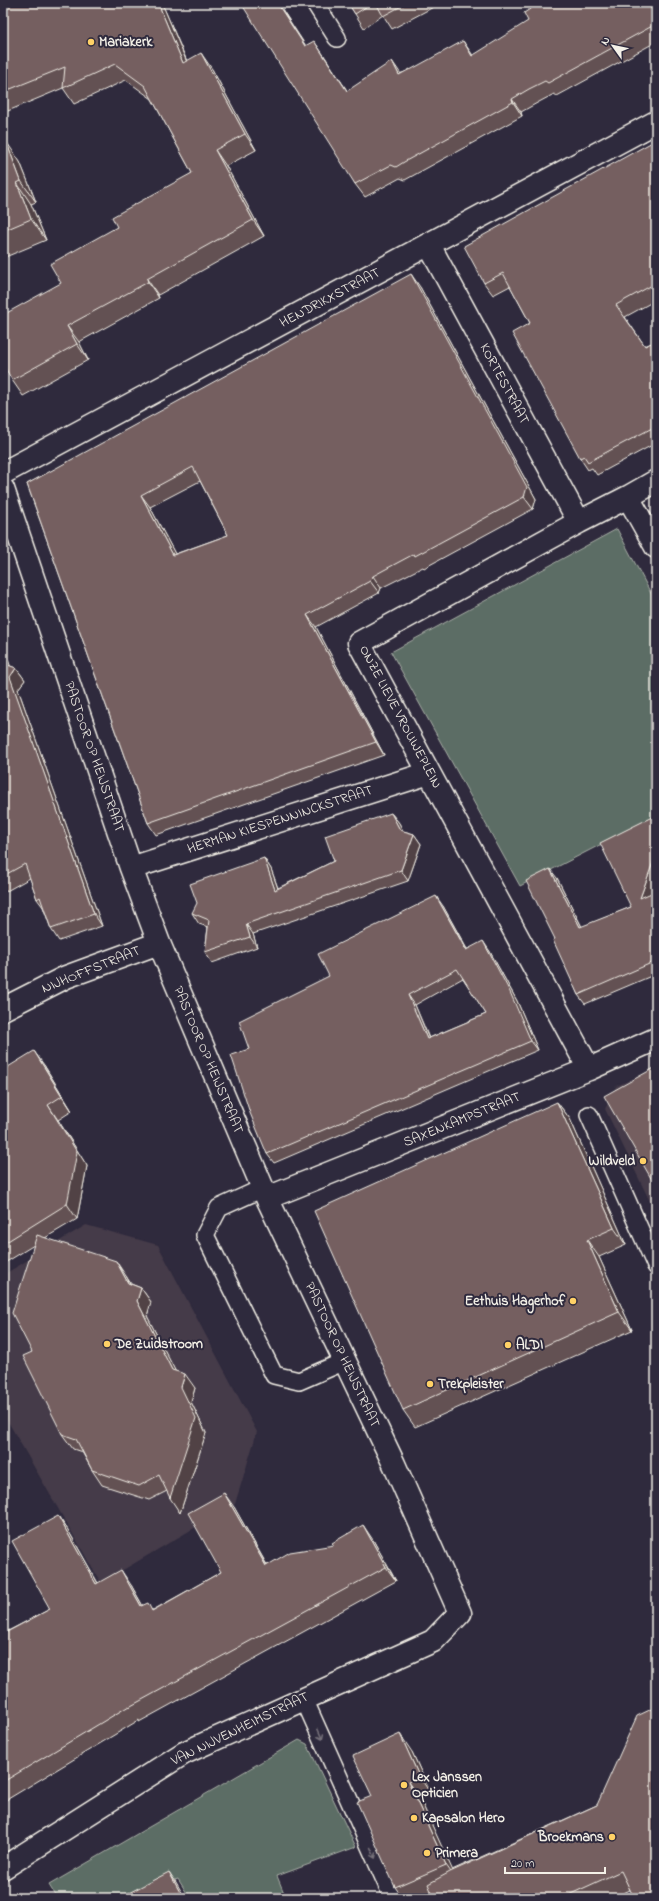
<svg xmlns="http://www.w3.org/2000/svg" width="659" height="1901" viewBox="0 0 659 1901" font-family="'Indie Flower',sans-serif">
<rect width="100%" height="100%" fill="#2f2a3d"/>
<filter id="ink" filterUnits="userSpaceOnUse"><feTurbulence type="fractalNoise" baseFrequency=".025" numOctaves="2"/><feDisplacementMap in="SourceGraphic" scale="8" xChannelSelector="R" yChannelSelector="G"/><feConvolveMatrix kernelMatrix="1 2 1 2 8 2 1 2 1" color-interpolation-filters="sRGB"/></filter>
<g filter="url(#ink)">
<path fill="#443a48" d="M 656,1069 L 656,1214 L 605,1109 L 616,1086 Z
M 86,1225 L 158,1245 L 257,1432 L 235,1504 L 101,1583 L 3,1413 L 3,1275 Z"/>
<path fill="#5c6d65" stroke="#a8afa6" d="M 617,529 L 656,603 L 656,816 L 520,886 L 391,652 Z
M 299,1740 L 307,1744 L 356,1847 L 277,1876 L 286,1898 L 190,1898 L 178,1879 L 129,1893 L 125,1898 L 57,1898 L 49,1885 Z"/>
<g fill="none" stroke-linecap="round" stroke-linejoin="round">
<defs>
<path id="lane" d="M 315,3 L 337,38
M 589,1115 L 656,1266
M 263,1188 L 219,1208 L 205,1235 L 274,1375 L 299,1381 L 345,1361
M 304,1699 L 393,1898"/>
<path id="street" d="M 429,245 L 579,522
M 3,473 L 656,122
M 3,489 L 131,868 L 159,943 L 267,1198 L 394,1464 L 460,1613 L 433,1641 L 184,1753 L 3,1868
M 628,497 L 656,481
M 131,868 L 429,773
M 3,1009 L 66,977 L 159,943
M 589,1069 L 359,643 L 579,522 L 628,497 L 656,547
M 267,1198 L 589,1069 L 656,1039"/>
</defs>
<use href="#lane" stroke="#f4f1e8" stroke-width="20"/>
<use href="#street" stroke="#f4f1e8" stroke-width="25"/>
<use href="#lane" stroke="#2f2a3d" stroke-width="17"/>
<use href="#street" stroke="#2f2a3d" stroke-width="22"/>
</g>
<path fill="#645153" stroke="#f4f1e8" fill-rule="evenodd" d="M 3,3 L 164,8 L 187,61 L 212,69 L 256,150 L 226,166 L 264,236 L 158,295 L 159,298 L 79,342 L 88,360 L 23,396 L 12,380 L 61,283 L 117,227 L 192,173 L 152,99 L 126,80 L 74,104 L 63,88 L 3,113 Z
M 278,3 L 306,46 L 323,54 L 347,91 L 411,70 L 473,55 L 656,3 L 656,42 L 557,96 L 554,94 L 539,102 L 521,112 L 522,116 L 405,180 L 400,178 L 365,197 L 355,184 Z
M 348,3 L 441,3 L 392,29 L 383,15 L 364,28 Z
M 656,140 L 656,300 L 625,317 L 645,346 L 656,341 L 656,443 L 597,475 L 592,468 L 588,470 L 580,458 L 530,323 L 510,286 L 493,295 L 484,283 Z
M 3,142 L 20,162 L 36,202 L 31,204 L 46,240 L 3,258 Z
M 420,287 L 536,499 L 533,509 L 424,568 L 423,567 L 381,588 L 379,593 L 316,627 L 384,755 L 156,835 L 148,823 L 27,484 ZM 200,481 L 228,535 L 175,554 L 150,507 Z
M 3,586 L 7,597 L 3,599 Z
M 10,666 L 16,668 L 25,680 L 18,689 L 102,926 L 59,941 L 51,929 L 43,907 L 37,899 L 30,878 L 3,893 L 3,842 L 6,840 Z
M 391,813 L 399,823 L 403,831 L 414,834 L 421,844 L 408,881 L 253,934 L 257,947 L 212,963 L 205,952 L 208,927 L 199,924 L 192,913 L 264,858 L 271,869 L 278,888 L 334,861 Z
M 652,817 L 656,823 L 656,883 L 652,893 L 656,891 L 656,974 L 585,1004 L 578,995 L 555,939 L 557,878 L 582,927 L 631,907 Z
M 443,906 L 467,949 L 489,950 L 517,1001 L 538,1050 L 274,1163 L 267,1154 L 329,976 ZM 463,978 L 486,1014 L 429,1038 L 415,1005 Z
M 44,1065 L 72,1111 L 58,1120 L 87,1166 L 77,1219 L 45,1238 L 126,1276 L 131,1284 L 141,1288 L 151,1302 L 147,1316 L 175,1371 L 195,1388 L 191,1402 L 206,1433 L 180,1513 L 167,1491 L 149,1500 L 102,1485 L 92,1470 L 82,1452 L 73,1449 L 62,1434 L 32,1352 L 34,1245 L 3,1264 L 3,1070 Z
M 557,1102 L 570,1119 L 626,1245 L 599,1257 L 632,1330 L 415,1427 L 403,1410 Z
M 234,1507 L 267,1565 L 373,1540 L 396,1581 L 139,1722 L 139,1720 L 3,1802 L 3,1626 L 6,1632 L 50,1609 L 58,1516 L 68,1530 L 98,1583 L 131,1585 L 143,1606 L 153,1610 L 221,1572 Z
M 412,1752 L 431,1794 L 420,1799 L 452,1870 L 597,1805 L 630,1890 L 613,1898 L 434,1898 L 432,1893 L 422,1898 L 403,1898 L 395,1887 L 372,1796 Z"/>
<path fill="#514244" stroke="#f4f1e8" d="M 158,3 L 161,3 L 164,8 L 194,79 L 183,63 Z
M 277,3 L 278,3 L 314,60 L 305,46 Z
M 314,41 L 323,54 L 356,104 L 347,91 Z
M 463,41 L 472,54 L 481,69 L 472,56 Z
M 201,53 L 212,69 L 256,150 L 245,134 Z
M 392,61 L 401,74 L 399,75 Z
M 512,99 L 521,112 L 522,116 L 513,102 Z
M 6,141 L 20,162 L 36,202 L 21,181 Z
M 215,150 L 226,166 L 264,236 L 253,220 Z
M 17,183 L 31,204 L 46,240 L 31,219 Z
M 411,274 L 420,287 L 536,499 L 533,509 L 524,497 Z
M 147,279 L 158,295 L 159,298 L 148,282 Z
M 67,326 L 79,342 L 88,360 L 77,344 Z
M 141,495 L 150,507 L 182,567 L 173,555 Z
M 373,576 L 381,588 L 379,593 L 370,581 Z
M 3,586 L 7,597 L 3,591 Z
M 307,615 L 316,627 L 384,755 L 376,742 Z
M 3,646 L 13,673 L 16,668 L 25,680 L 18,689 L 102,926 L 94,914 L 5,664 L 3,658 Z
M 391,813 L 399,823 L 408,841 L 400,830 Z
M 414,834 L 421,844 L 408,881 L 401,870 Z
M 656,854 L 656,883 L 647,907 L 640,898 Z
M 264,858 L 271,869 L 282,900 L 275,890 Z
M 550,869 L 557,878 L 587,937 L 580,927 Z
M 436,896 L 443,906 L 472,959 L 466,950 Z
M 246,924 L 253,934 L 257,947 L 250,937 Z
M 483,941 L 489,950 L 517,1001 L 538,1050 L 531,1041 Z
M 408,995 L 415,1005 L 433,1049 L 427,1039 Z
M 34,1051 L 44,1065 L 72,1111 L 62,1096 Z
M 557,1102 L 570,1119 L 626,1245 L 614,1228 Z
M 48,1105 L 58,1120 L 87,1166 L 77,1219 L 67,1204 Z
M 587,1240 L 599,1257 L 632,1330 L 619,1312 Z
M 116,1261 L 126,1276 L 138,1298 L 128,1283 Z
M 141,1288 L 151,1302 L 147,1316 L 182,1384 L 185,1374 L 195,1388 L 191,1402 L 206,1433 L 180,1513 L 170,1498 L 172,1370 L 137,1301 Z
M 224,1493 L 234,1507 L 275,1580 L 266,1566 Z
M 58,1516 L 68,1530 L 106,1598 L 96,1584 Z
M 363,1525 L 373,1540 L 396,1581 L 386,1567 Z
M 121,1570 L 131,1585 L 151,1621 L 141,1606 Z
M 3,1626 L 15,1647 L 3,1630 Z
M 400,1734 L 412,1752 L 431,1794 L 419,1776 Z
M 408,1782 L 420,1799 L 458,1882 L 446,1865 Z
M 169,1872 L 176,1882 L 185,1898 L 183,1898 Z"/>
<path fill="#745e61" stroke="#f4f1e8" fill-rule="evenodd" d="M 3,3 L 158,3 L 183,63 L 201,53 L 245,134 L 215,150 L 253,220 L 147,279 L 148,282 L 67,326 L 77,344 L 12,380 L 3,364 L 3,315 L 61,283 L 50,264 L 117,227 L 112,217 L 192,173 L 145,86 L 115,64 L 63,88 L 65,67 L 3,92 Z
M 241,3 L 277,3 L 305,46 L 314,41 L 347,91 L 392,61 L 399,75 L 410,69 L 410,70 L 463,41 L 472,56 L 528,21 L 524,13 L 539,3 L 656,3 L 656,24 L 548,83 L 545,81 L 529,89 L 512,99 L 513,102 L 404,162 L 396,167 L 391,165 L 355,184 Z
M 348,3 L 372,3 L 355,14 Z
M 376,3 L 407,3 L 383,16 Z
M 656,140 L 656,283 L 616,305 L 645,346 L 656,341 L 656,426 L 588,462 L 584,456 L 580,458 L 512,333 L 530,323 L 503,273 L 484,283 L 464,246 Z
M 6,141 L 21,181 L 17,183 L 31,219 L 3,231 L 3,142 Z
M 411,274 L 527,487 L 524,497 L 415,556 L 414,554 L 384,570 L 373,576 L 370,581 L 307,615 L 376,742 L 148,823 L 27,484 ZM 193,467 L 228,535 L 173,555 L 141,495 Z
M 3,658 L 5,664 L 16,668 L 10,677 L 94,914 L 51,929 L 40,897 L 37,899 L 25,864 L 3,876 L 3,842 L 6,840 L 3,831 Z
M 391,813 L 400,830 L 414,834 L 401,870 L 246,924 L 250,937 L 205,952 L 209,920 L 192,913 L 197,903 L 190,884 L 264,858 L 275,890 L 334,861 L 325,836 Z
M 652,817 L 656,823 L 656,854 L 640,898 L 656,891 L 656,961 L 578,995 L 553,940 L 555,939 L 526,881 L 550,869 L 580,927 L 631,907 L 600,843 Z
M 436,896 L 466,950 L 483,941 L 510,992 L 531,1041 L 267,1154 L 250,1113 L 231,1055 L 249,1049 L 239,1021 L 329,976 L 318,954 ZM 457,969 L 486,1014 L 427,1039 L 408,995 Z
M 34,1051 L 62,1096 L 48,1105 L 77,1152 L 67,1204 L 3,1244 L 3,1070 Z
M 656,1067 L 656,1187 L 604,1096 Z
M 557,1102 L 614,1228 L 587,1240 L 619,1312 L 403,1410 L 314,1211 Z
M 37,1235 L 116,1261 L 128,1283 L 141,1288 L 137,1301 L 172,1370 L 185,1374 L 181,1387 L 196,1418 L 170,1498 L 159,1475 L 139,1486 L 92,1470 L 76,1439 L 62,1434 L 23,1356 L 32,1352 L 12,1313 Z
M 224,1493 L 266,1566 L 290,1552 L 334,1545 L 332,1543 L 363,1525 L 386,1567 L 129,1707 L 129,1706 L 3,1782 L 3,1630 L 5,1633 L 50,1609 L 12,1541 L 58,1516 L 96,1584 L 121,1570 L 141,1606 L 148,1603 L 152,1611 L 221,1572 L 188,1513 Z
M 656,1707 L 656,1898 L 634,1898 L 621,1871 L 562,1898 L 434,1898 L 428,1884 L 450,1872 L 597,1805 L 637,1716 Z
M 400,1734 L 419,1776 L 408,1782 L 446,1865 L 395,1887 L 357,1802 L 372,1796 L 353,1756 Z
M 169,1872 L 183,1898 L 122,1898 L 121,1897 Z"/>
<defs><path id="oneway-shaft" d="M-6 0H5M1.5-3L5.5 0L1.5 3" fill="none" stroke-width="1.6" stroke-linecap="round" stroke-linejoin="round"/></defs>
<g stroke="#747079">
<use href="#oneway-shaft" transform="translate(320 1734) rotate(66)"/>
<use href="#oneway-shaft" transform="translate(373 1853) rotate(66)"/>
</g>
</g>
<g fill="#ffd166" stroke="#2f2a3d" stroke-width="1.5">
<circle cx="91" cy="42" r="4"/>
<circle cx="643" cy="1161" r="4"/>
<circle cx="573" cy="1301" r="4"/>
<circle cx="107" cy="1344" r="4"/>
<circle cx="508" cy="1345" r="4"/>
<circle cx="430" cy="1384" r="4"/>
<circle cx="404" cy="1785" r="4"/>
<circle cx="414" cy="1818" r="4"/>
<circle cx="612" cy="1837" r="4"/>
<circle cx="427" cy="1853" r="4"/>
</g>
<g text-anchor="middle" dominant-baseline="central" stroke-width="4" stroke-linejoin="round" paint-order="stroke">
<g font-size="14" font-weight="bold" fill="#f4f1e8" stroke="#2f2a3d" text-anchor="start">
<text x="99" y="42">Mariakerk</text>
<text x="635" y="1161" text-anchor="end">Wildveld</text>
<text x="565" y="1301" text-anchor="end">Eethuis Hagerhof</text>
<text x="115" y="1344">De Zuidstroom</text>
<text x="516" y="1345">ALDI</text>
<text x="438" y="1384">Trekpleister</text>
<text x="412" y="1777">Lex Janssen<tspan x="412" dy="16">Opticien</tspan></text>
<text x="422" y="1818">Kapsalon Hero</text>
<text x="604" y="1837" text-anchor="end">Broekmans</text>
<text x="435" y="1853">Primera</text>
</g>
<g font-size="14" fill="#f4f1e8" stroke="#2f2a3d">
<text transform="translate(330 298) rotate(-28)">HENDRIKXSTRAAT</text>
<text transform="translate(504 384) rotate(62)">KORTESTRAAT</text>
<text transform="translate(400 717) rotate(62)">ONZE LIEVE VROUWEPLEIN</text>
<text transform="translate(94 757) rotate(71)">PASTOOR OP HEIJSTRAAT</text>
<text transform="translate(280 820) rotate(-18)">HERMAN KIESPENNINCKSTRAAT</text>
<text transform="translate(91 970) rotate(-22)">NIJHOFFSTRAAT</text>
<text transform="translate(208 1060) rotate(67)">PASTOOR OP HEIJSTRAAT</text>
<text transform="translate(462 1120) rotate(-22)">SAXENKAMPSTRAAT</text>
<text transform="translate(342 1355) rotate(65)">PASTOOR OP HEIJSTRAAT</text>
<text transform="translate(240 1729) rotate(-26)">VAN NIJVENHEIMSTRAAT</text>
</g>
</g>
<rect width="659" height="1901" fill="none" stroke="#2f2a3d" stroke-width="16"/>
<rect x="8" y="8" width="643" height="1885" fill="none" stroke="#f4f1e8" stroke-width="1.5" filter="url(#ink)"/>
<g transform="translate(613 46) rotate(303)" stroke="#2f2a3d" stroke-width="3" paint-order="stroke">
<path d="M0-3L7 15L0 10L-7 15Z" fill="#f4f1e8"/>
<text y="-6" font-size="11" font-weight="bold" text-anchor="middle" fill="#f4f1e8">N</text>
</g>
<path d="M505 1867v6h100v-6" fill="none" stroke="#f4f1e8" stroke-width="2"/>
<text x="511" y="1867" font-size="12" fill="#f4f1e8" stroke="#2f2a3d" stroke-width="3" paint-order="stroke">20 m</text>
</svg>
